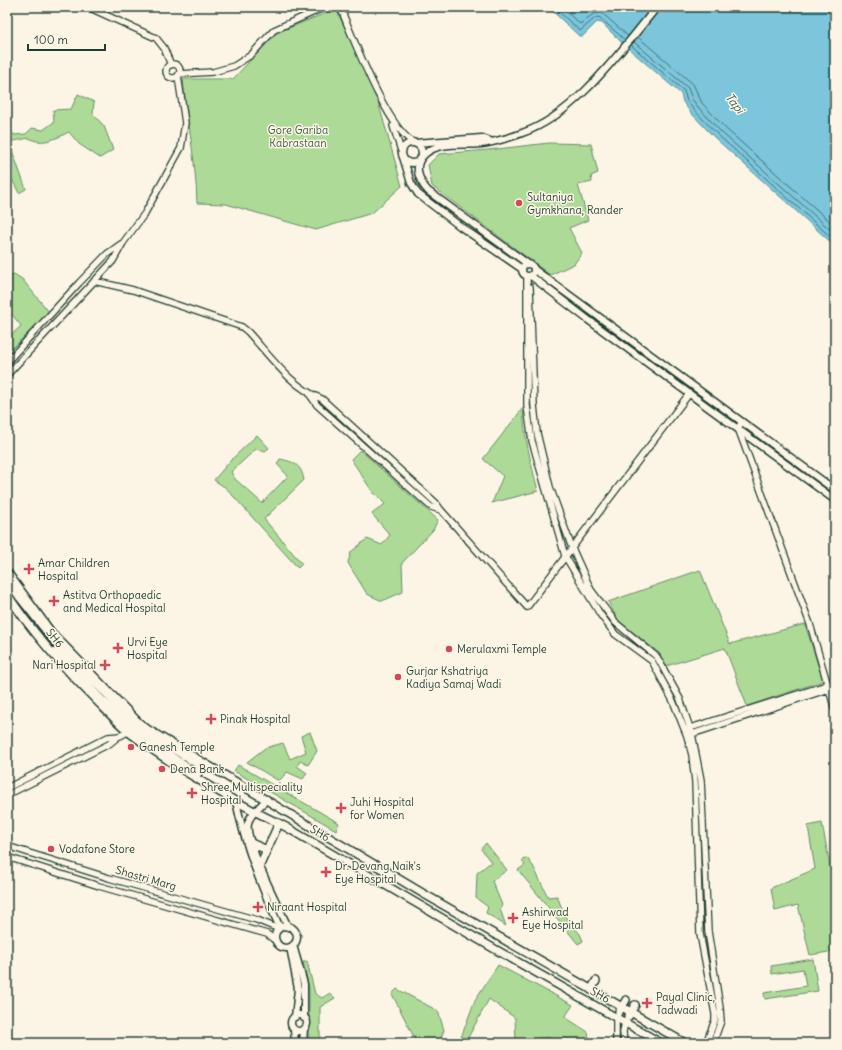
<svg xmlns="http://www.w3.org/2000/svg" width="842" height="1050" viewBox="0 0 842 1050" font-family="Delius,sans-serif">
<rect width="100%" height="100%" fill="#fcf5e5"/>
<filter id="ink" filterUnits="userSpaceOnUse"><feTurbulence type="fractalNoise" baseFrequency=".025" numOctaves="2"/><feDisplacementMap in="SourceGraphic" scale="8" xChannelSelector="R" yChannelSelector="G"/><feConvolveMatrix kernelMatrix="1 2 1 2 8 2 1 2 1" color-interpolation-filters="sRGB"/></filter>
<g filter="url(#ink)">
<path fill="#aeda98" stroke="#668c66" d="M 336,9 L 377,98 L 402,186 L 372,213 L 316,230 L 226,204 L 197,203 C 196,161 187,120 183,79 L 233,79 L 276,33 Z
M 78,94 L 94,102 L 93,114 L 104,126 L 113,150 L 100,158 L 79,144 L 69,132 C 57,138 42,146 29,138 L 9,142 L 26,189 L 19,193 L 7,170 L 7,126 L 14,135 L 26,134 L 32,128 L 43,130 L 54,122 L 53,110 L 71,109 Z
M 549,143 L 591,144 L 598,173 L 591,176 L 592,182 L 578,185 L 588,220 L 569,228 L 582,253 L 574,264 L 550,275 L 432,186 L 428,165 L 439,154 L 488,150 Z
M 14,274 L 22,279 L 49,312 L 7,354 L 7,339 L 21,326 L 7,308 L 7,279 Z
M 523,408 C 524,437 531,463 538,491 L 492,503 L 503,476 L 483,459 Z
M 257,435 L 269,448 L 265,451 L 256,449 L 231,472 L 235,479 L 262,503 L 288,476 L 277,464 L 280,459 C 295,462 301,465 304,480 L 264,519 L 302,564 L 298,568 L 226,488 L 214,480 L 230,461 Z
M 360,450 L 438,520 L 433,530 L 402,563 L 403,592 L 382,601 L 367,594 L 348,563 L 351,552 L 367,539 L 382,545 L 390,535 L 372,514 L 385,504 L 372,491 L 351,459 Z
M 700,570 L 730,644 L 805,624 L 823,681 L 747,706 L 725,648 L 666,666 L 659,653 L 619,621 L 608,602 Z
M 310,732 L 317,751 L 308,765 L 300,761 L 297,766 L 307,773 L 303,779 L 287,772 L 279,781 L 247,762 L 265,748 L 283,743 L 290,759 L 306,752 L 301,736 Z
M 238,765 L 339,823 L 336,830 L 234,771 Z
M 822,823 L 835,893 L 835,951 L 810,955 L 798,905 L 775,911 L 771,888 L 815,869 L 808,826 Z
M 486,843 L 507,870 L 492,881 L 502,905 L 500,909 L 506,926 L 486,913 L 488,907 L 476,898 L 477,873 L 491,862 L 481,849 Z
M 527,858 L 533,866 L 548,897 L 557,896 L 566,918 L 580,934 L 583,941 L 578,944 L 518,870 L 525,865 L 522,861 Z
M 813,959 L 818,991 L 765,999 L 764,993 L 806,986 L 803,969 L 772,974 L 771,966 Z
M 307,961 L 315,994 L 322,998 L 330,993 L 335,998 L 320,1007 L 320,1043 L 309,1043 L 309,989 L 303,962 Z
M 498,965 L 573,1005 L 565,1017 L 588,1032 L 590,1043 L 557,1043 L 548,1037 L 516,1042 L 515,1018 L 489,999 L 465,1043 L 459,1043 L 475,1000 Z
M 397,989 L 438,1011 L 444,1030 L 439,1043 L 417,1043 L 392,994 Z"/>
<path fill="#7bc5db" stroke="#568f98" d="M 548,7 L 835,7 L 835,246 L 715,138 L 691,113 L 683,102 L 681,94 L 621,42 L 602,23 L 597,22 L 583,36 L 579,36 Z"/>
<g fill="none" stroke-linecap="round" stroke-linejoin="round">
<path stroke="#447377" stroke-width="1" d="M 554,7 L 580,31 L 595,18 L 599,17 L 625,40
M 561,7 L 580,24 L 593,14 L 602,13 L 628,36
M 638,37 L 693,84 L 702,103 L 725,128 L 835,226
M 634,42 L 688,88 L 692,99 L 698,107 L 721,132 L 835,234
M 631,45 L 684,91 L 687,101 L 694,110 L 718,135 L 835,241"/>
<defs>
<path id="tertiary" d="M 88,7 L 156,38 L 164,48 L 171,65
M 340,7 C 353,37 388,132 415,143
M166 71a7 7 0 1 1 14 0a7 7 0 1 1-14 0Z
M 179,74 L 213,72 L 234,66 L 251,55 L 274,30 L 325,7
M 393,126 L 403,157
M 527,276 L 527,406 L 532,441 L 565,556 L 600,614 L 615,634 L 652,661 L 673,701 L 687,736 L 692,755 L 695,782 L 700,934 L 715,1014 L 715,1020 L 706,1043
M 94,281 L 133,290 L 242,327 L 248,332 C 270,356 291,387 322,399 L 436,503 L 441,510 L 527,607 L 689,394
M 530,287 L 534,405 L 537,433 L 550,487 L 572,548 L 591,590 L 616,623 L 657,657 L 680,699 L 692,734 L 701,780 L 708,931 L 720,1008 L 721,1021 L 713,1043
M 7,362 L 79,283 L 107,254 L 121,244
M 7,375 L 113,261 L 123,243 L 145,213 L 181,148 L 185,123 L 178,76
M 310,395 L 317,405 L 431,507 L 441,510
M 742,422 L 738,428 L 810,624 L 835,710
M 687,729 L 830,684
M 689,735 L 829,689 L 835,682
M 7,788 L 108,737 L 120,736 L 131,730
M 7,795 L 109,744 L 119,736
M 7,846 L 109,878 L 257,920 L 279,929
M 7,857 L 99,886 L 267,934 L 276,941
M 616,1017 L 616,1043
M 624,1043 L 623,1032 L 625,1022"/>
<path id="secondary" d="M 415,143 L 482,138 L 490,141
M402 153a10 10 0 1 1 20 0a10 10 0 1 1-20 0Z
M 403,157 L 411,183 L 418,194 L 461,227 L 522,269
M522 270a6 6 0 1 1 12 0a6 6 0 1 1-12 0Z
M 528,264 L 428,191 C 419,181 412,165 425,154 C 439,141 463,146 481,144 C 491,143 512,137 522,133 C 576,115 621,50 657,7
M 535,270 L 835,490
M 531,276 L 587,319 L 835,500
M 7,579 L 18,596 L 63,653 L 105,693 L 135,726 L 201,767
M 56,651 L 66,663 L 132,729 L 198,774
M 267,799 C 261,806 250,814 248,823 C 244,841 279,907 288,927
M 236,801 C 245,846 261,886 280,928
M275 937a11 11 0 1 1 22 0a11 11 0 1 1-22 0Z
M 293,945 L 304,984 L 304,1018
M 290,947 L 298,989 L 295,1017
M291 1023a8 8 0 1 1 16 0a8 8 0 1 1-16 0Z
M 294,1030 L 295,1043
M 303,1043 L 304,1029"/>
<path id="primary" d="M 7,572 L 51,632 L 138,722 L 147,729 L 424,894 L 685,1043
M 7,594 C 32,632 63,667 95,699 C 106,710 118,723 130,733 C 178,770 232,801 286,827 L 493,948 L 661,1043
M 195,778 L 203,763
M 251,843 L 267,850
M 260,865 L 279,823
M 591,990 L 596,981
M 619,1012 L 626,1000
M 628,1017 L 635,1005"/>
</defs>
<use href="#tertiary" stroke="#1f3d34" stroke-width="8"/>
<use href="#secondary" stroke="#1f3d34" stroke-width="9"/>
<use href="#primary" stroke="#1f3d34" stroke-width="10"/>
<use href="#tertiary" stroke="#fcf5e5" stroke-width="5.5"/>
<use href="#secondary" stroke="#fcf5e5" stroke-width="6"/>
<use href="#primary" stroke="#fcf5e5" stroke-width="7"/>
</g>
</g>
<g fill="#d1495b" stroke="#fcf5e5" stroke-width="1.5">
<circle cx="519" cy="203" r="4"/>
<path d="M27 563h4v4h4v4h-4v4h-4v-4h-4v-4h4z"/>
<path d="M52 595h4v4h4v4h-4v4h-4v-4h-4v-4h4z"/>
<path d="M116 642h4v4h4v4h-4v4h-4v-4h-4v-4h4z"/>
<circle cx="449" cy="649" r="4"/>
<path d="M103 659h4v4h4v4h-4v4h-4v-4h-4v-4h4z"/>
<circle cx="398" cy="677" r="4"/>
<path d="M209 713h4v4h4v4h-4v4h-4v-4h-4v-4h4z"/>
<circle cx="131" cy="747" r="4"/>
<circle cx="162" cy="769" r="4"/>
<path d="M190 787h4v4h4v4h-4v4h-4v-4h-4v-4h4z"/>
<path d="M339 802h4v4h4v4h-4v4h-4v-4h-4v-4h4z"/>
<circle cx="51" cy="849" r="4"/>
<path d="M324 866h4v4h4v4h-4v4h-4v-4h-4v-4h4z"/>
<path d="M256 901h4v4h4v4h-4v4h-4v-4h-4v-4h4z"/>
<path d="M511 912h4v4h4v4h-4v4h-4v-4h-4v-4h4z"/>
<path d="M645 997h4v4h4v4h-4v4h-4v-4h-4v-4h4z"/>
</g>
<g text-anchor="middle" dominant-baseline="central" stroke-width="3" stroke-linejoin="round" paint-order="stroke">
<g font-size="11" fill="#3c5c48" stroke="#fcf5e5">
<text x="298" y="130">Gore Gariba<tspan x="298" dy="13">Kabrastaan</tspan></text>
</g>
<g font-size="11" fill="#1f3d34" stroke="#fcf5e5" text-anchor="start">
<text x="527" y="197">Sultaniya<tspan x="527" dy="13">Gymkhana, Rander</tspan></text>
<text x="38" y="563">Amar Children<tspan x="38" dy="13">Hospital</tspan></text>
<text x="63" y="595">Astitva Orthopaedic<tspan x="63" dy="13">and Medical Hospital</tspan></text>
<text x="127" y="642">Urvi Eye<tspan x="127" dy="13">Hospital</tspan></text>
<text x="457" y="649">Merulaxmi Temple</text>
<text x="96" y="665" text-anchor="end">Nari Hospital</text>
<text x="406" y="671">Gurjar Kshatriya<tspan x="406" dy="13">Kadiya Samaj Wadi</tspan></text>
<text x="220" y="719">Pinak Hospital</text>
<text x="139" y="747">Ganesh Temple</text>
<text x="170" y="769">Dena Bank</text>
<text x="201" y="787">Shree Multispeciality<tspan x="201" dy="13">Hospital</tspan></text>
<text x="350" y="802">Juhi Hospital<tspan x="350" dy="13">for Women</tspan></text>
<text x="59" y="849">Vodafone Store</text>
<text x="335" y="866">Dr. Devang Naik's<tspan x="335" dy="13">Eye Hospital</tspan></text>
<text x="267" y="907">Niraant Hospital</text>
<text x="522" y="912">Ashirwad<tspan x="522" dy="13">Eye Hospital</tspan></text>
<text x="656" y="997">Payal Clinic,<tspan x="656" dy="13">Tadwadi</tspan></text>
</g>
<g font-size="11" fill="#1f3d34" stroke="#fcf5e5">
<text transform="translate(55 638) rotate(51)">SH6</text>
<text transform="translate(320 833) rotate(30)">SH6</text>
<text transform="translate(146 878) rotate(16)">Shastri Marg</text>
<text transform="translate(600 995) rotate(29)">SH6</text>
</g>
<g font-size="12" font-style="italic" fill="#365f5e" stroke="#fcf5e5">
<text transform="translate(735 103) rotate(52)">Tapi</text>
</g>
</g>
<rect width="842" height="1050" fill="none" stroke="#fcf5e5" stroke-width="24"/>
<rect x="12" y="12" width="818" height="1026" fill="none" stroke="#1f3d34" stroke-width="1.5" filter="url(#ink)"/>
<path d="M28 44v6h77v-6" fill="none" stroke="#1f3d34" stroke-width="2"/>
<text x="34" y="44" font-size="12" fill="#1f3d34" stroke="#fcf5e5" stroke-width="3" paint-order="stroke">100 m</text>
</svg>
